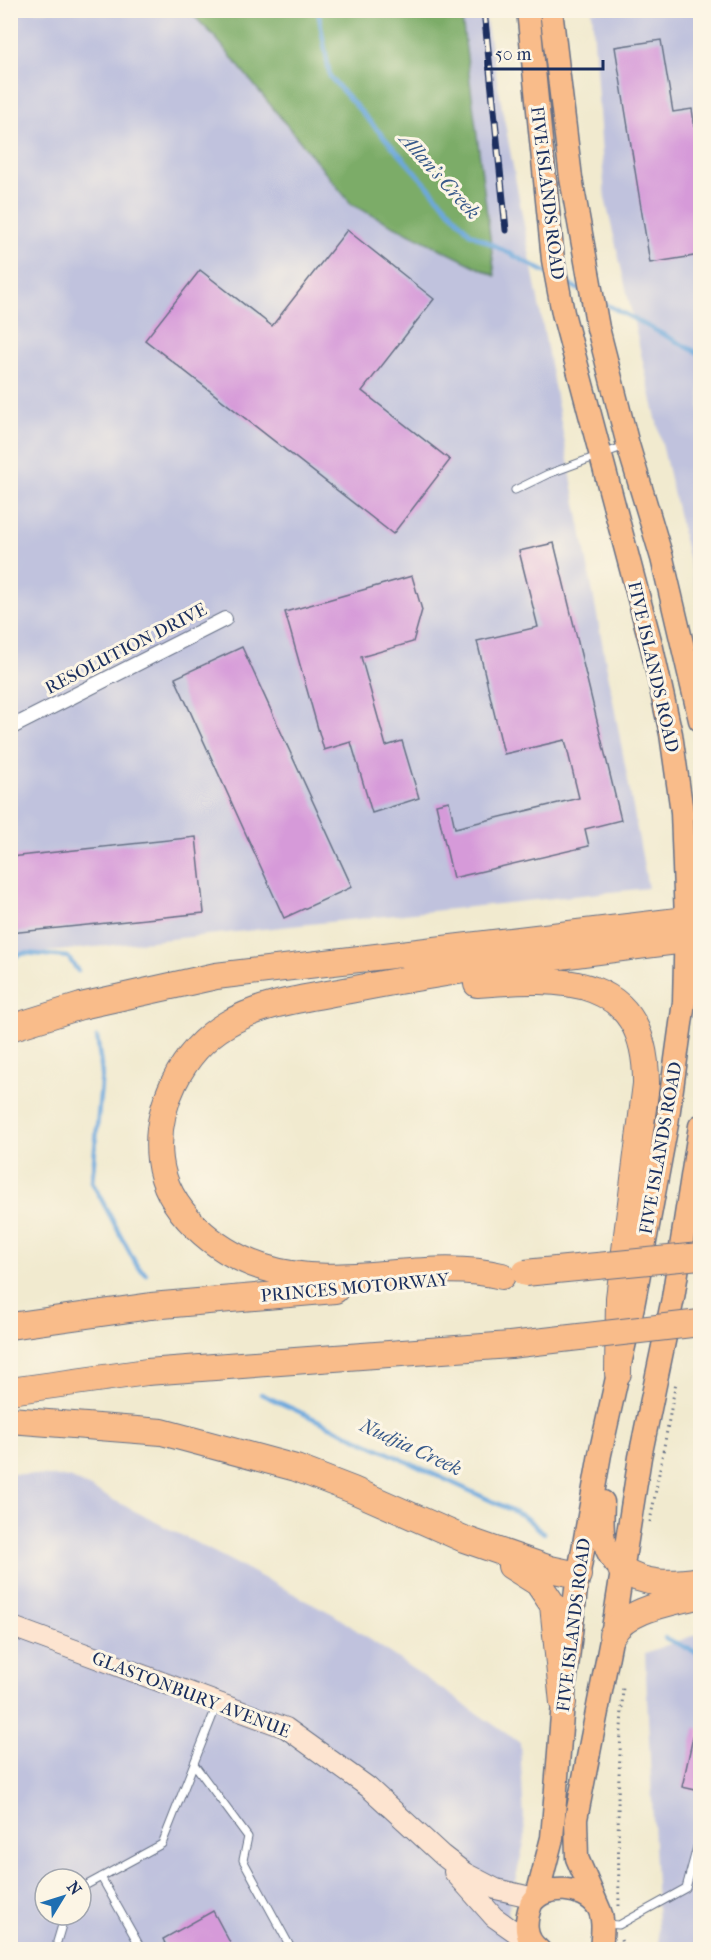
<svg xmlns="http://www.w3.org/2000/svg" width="711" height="1960" viewBox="0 0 711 1960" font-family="'IM FELL French Canon',serif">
<rect width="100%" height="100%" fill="#fcf5e5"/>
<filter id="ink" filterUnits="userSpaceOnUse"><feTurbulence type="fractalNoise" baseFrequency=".0167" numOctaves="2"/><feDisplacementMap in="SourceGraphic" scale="12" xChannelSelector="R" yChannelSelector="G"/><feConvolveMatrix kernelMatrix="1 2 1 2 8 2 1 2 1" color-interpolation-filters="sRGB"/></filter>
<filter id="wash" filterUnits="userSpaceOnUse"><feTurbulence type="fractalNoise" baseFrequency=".008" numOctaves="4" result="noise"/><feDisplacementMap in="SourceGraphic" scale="24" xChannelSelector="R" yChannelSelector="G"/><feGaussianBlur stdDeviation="1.35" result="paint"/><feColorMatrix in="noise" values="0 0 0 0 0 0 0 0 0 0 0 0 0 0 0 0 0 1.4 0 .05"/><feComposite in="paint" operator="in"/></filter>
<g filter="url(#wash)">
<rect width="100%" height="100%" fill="#f1eacf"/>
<path fill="#c0c2dd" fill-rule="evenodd" d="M 10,11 L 484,11 L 648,888 L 11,956 Z
M 592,11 L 700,11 L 700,608 L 605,198 Z
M 10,1473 L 71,1478 L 333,1614 L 520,1743 L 525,1839 L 508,1911 L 516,1949 L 11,1949 ZM 45,1879 L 81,1879 L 81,1915 L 45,1915 Z
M 700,1633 L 700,1949 L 659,1949 L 645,1653 Z"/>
<path fill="#7cac67" stroke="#4c6e62" stroke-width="1.5" d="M 189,11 L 461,11 L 495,276 L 352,205 L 215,37 Z"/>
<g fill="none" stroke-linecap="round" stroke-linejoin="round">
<path stroke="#6ca8dd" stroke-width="4.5" d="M 318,10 L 330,77 L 470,233 L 549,274
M 564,282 L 584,292
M 602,302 L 700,354
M 10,958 L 25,953 L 68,957 L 78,971
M 97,1037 L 102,1073 L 92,1182 L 137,1266 L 146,1274
M 261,1394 L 522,1515 L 544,1533
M 665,1638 L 700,1654"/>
</g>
<g id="blocks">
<path fill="#d69ad9" d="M 661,40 L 673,112 L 692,109 L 700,162 L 700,255 L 650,263 L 615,47 Z
M 347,230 L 434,299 L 362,391 L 450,460 L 393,534 L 145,340 L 200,270 L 272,326 Z
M 554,543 L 621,820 L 585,829 L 589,846 L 453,878 L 436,804 L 449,801 L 455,828 L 579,798 L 565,740 L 504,754 L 477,641 L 538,627 L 519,551 Z
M 412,576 L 422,610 L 413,642 L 361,657 L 386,746 L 402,741 L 419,798 L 372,813 L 351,742 L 324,750 L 285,612 Z
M 242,647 L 352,887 L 284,918 L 175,678 Z
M 196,837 L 204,913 L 10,933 L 10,857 Z
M 695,1728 L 700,1728 L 700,1791 L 682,1787 Z
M 213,1911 L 234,1950 L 168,1950 L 163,1939 Z"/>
</g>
</g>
<g filter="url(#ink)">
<use href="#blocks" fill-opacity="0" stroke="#667086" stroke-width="1.5"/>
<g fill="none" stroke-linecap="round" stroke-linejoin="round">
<defs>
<path id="lane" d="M 515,490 L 548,474 L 625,446
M 194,1764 L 248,1837 L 243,1860 L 292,1950
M 101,1877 L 142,1950
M 81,1888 L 162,1844 L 217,1705
M 605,1924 L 619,1925 L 686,1888 L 700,1836
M 57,1942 L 65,1915"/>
<path id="street" d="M 10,728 L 225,619"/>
<path id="secondary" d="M 10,1626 L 286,1728 L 368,1787 L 442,1855 L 465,1873 L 496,1889 L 535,1898
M 454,1872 L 494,1917 L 532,1944"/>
<path id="primary" d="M 528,10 L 553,260 L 563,313 L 652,648 L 671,734 L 682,812 L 686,920 L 684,1002 L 667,1124 L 633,1306 L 600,1454 L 576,1589 L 563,1703 L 552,1838 L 537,1896
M 551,10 L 571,178 L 598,328 L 628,445 L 662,558 L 700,720
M 603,1502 C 602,1529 600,1551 621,1569
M 599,1909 L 577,1858 L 576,1819 L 612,1635 L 640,1457 L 673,1298 L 700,1126
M 539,1950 C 523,1938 525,1921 531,1904 C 544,1883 585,1886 598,1907 C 605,1919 602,1936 601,1950"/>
<path id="highway" d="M 477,984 C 561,977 647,973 646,1084 L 619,1298 L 618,1373
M 10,1028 L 81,1006 L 216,976 L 686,920
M 502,1276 C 424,1257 341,1293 262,1267 C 216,1252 166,1211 160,1160 C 154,1108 181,1051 227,1024 C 265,1002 308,998 350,990 C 461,968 574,954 686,940
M 10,1326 L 151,1306 L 335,1290
M 10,1391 L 147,1372 L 510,1345
M 10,1420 L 162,1432 L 296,1468 L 353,1490 L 464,1539 L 550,1569 L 578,1575
M 511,1566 L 538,1583 L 553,1605 L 563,1703
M 621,1569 C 644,1586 673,1584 700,1580
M 612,1635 C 628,1608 672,1603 700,1595"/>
</defs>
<use href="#lane" stroke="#667086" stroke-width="9"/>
<use href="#street" stroke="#667086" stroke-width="16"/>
<use href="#secondary" stroke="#667086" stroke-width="22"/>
<use href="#primary" stroke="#667086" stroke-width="25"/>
<use href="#highway" stroke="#667086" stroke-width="28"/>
<path stroke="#667086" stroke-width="3" stroke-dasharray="1.5 4.5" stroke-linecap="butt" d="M 650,1522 L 676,1382
M 619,1906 L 618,1798 L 623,1685
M 621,1940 L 624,1950"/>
<use href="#lane" stroke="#fff" stroke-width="7"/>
<use href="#street" stroke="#fff" stroke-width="14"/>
<use href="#secondary" stroke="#fde4d0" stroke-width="20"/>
<use href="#primary" stroke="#f9bc8a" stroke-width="22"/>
<use href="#highway" stroke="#f9bc8a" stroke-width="26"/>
<defs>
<path id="rail" d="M 484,10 L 506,230"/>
</defs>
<use href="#rail" stroke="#1b2f5e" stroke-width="7"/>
<use href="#rail" stroke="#fcf5e5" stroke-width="4.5" stroke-dasharray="14" stroke-linecap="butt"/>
<defs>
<path id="highway-bridge" d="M 525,1273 L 700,1256
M 510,1345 L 700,1323"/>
</defs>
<use href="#highway-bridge" stroke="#667086" stroke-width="28" stroke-linecap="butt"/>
<use href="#highway-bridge" stroke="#f9bc8a" stroke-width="26"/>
</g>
</g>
<g text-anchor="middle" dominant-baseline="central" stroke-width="6" stroke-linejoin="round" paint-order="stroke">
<g font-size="18" fill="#1b2f5e" stroke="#fcf5e5">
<text transform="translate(547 193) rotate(83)">FIVE ISLANDS ROAD</text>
<text transform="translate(126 649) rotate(-27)">RESOLUTION DRIVE</text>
<text transform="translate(653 667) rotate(77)">FIVE ISLANDS ROAD</text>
<text transform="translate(661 1148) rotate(-80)">FIVE ISLANDS ROAD</text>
<text transform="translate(355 1288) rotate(-5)">PRINCES MOTORWAY</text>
<text transform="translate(574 1625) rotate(-83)">FIVE ISLANDS ROAD</text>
<text transform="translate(191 1695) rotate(21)">GLASTONBURY AVENUE</text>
</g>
<g font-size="20" font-style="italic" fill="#37598a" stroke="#fcf5e5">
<text transform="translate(440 176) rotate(48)">Allan's Creek</text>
<text transform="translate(411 1447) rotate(25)">Nudjia Creek</text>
</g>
</g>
<rect width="711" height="1960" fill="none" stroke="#fcf5e5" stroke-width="36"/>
<g transform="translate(63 1897) rotate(52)"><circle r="28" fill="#fcf5e5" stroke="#a2a6af" stroke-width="1.5"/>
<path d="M0-4.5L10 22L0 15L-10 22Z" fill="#1f6fb2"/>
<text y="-9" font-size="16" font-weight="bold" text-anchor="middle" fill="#1b2f5e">N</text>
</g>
<path d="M486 60v9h117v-9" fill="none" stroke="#1b2f5e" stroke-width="3"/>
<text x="495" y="60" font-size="18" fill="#1b2f5e" stroke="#fcf5e5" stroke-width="4.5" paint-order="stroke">50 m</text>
</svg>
